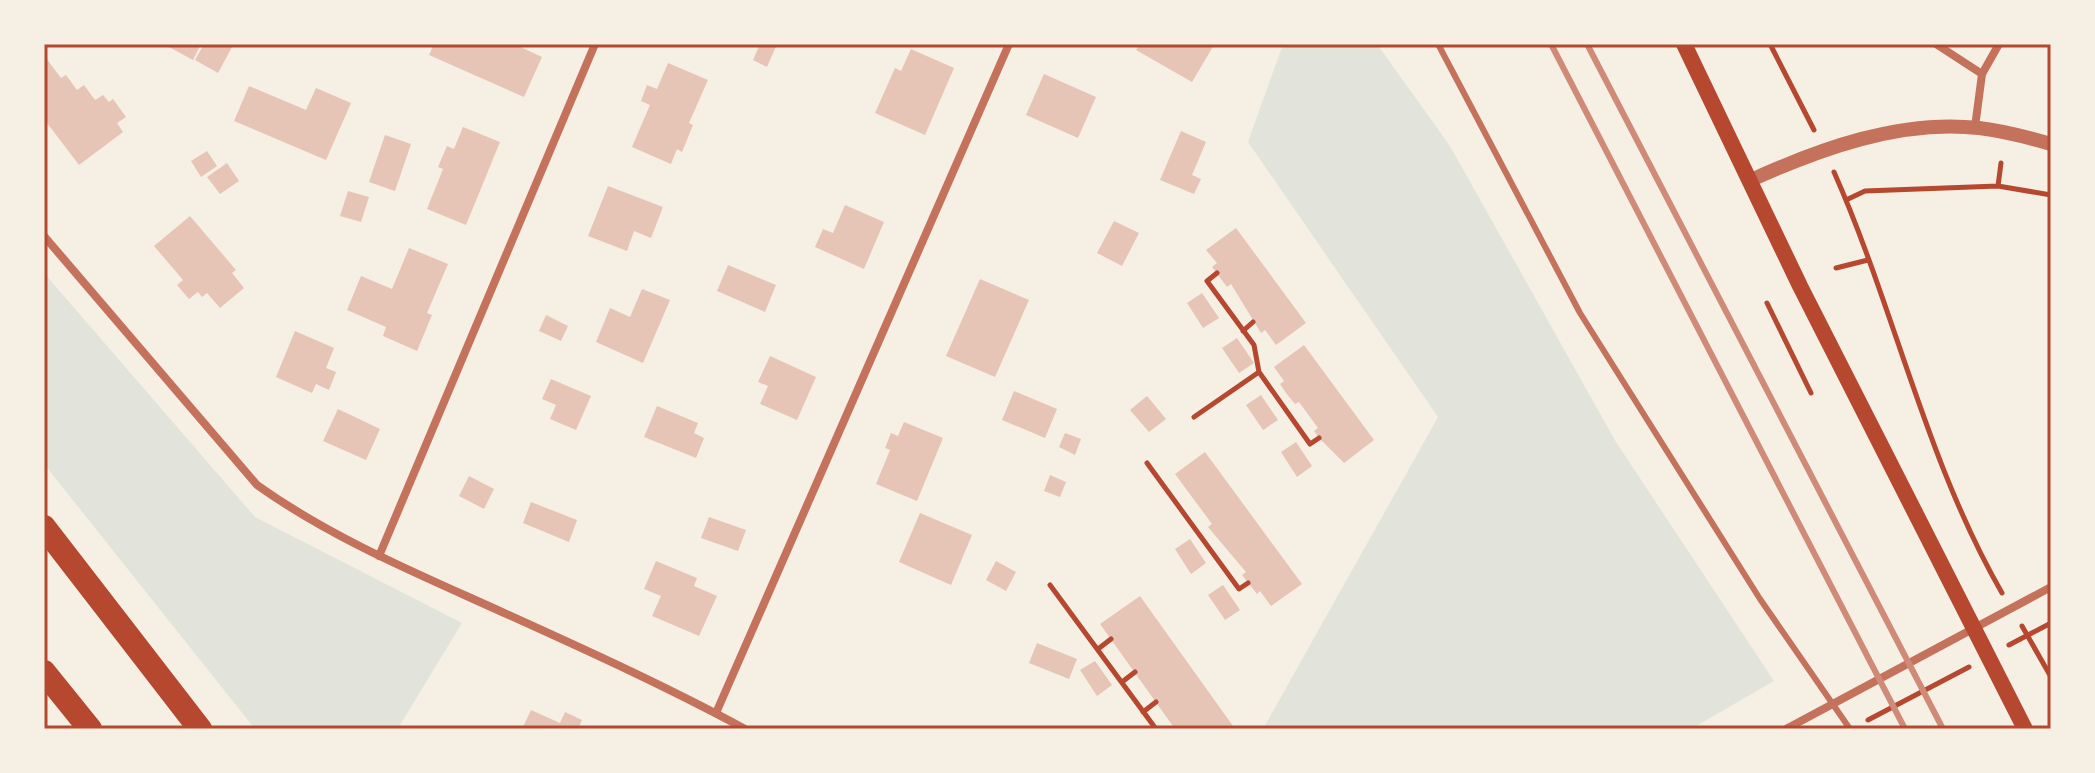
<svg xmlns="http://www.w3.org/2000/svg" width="2095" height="773" viewBox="0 0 2095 773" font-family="Arial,sans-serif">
<rect width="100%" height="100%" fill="#f6efe4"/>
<path fill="#e2e4dc" d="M 1283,44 L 1377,44 L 1450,146 L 1616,442 L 1774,681 L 1691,729 L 1263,729 L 1438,417 L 1248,142 Z
M 44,273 L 255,517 L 462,623 L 400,725 L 403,729 L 255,729 L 44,464 Z"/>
<path fill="#e6c5b7" d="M 171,44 L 201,44 L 193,60 L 169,47 Z
M 204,44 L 232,47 L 218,73 L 195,60 Z
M 434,44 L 514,44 L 542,57 L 524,97 L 429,55 Z
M 760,44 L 777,44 L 767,67 L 753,60 Z
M 1140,44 L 1212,44 L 1214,45 L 1192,82 L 1136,50 Z
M 911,49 L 954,68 L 925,135 L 875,113 L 895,68 L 901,71 Z
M 46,58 L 61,78 L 66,75 L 77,90 L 84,85 L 95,100 L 103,95 L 109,102 L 113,99 L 126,117 L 117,123 L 123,132 L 79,165 L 44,119 Z
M 668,63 L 708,80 L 689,123 L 693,125 L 682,152 L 677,149 L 671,164 L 632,147 L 650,105 L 641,101 L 647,85 L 657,89 Z
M 1044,74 L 1096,97 L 1078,138 L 1026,115 Z
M 249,86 L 306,110 L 316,88 L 351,103 L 326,160 L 234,121 Z
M 463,127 L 500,142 L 466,225 L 427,209 L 443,169 L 438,167 L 447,146 L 454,149 Z
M 1181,131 L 1206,142 L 1192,175 L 1201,179 L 1194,194 L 1160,180 Z
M 385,135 L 411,144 L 395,191 L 369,182 Z
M 207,151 L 217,166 L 201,177 L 191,161 Z
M 227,163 L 239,181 L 220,194 L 207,177 Z
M 608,186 L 663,207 L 651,238 L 634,231 L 627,251 L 588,236 Z
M 348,191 L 369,197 L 361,222 L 340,216 Z
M 845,205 L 884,222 L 864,269 L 815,247 L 823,229 L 833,233 Z
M 190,216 L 236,270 L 232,273 L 244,288 L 220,308 L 207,293 L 202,297 L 198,292 L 189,299 L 177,285 L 183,280 L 154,246 Z
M 1114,221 L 1139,233 L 1122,266 L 1097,253 Z
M 1236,228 L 1306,323 L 1276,345 L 1265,330 L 1261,333 L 1231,284 L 1227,287 L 1212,267 L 1217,263 L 1206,250 Z
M 409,248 L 448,264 L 427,313 L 432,315 L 417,351 L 383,336 L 386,327 L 347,310 L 361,276 L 392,289 Z
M 728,265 L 776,285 L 765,312 L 717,291 Z
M 980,279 L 1029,300 L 995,377 L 946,356 Z
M 642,289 L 670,300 L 643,363 L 596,342 L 610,308 L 630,317 Z
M 1202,293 L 1219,318 L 1203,328 L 1187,303 Z
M 546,315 L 568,326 L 561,341 L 539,331 Z
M 295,331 L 334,348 L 326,368 L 336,372 L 329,390 L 316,384 L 312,393 L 276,377 Z
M 1237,338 L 1254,363 L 1239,373 L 1222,348 Z
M 1304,345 L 1374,440 L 1344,463 L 1319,438 L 1314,431 L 1318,428 L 1299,402 L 1295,404 L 1286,393 L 1280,384 L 1284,381 L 1274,367 Z
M 770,356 L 816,377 L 797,420 L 760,404 L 768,386 L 758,382 Z
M 551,379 L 591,396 L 576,430 L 550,419 L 556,405 L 542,399 Z
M 1014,391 L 1057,409 L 1045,438 L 1002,420 Z
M 1261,395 L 1278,420 L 1263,430 L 1246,405 Z
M 1147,396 L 1166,419 L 1149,432 L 1130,410 Z
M 657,406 L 698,423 L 694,433 L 704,438 L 696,458 L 644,437 Z
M 338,409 L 380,429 L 366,460 L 323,441 Z
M 904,422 L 943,438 L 917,501 L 876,484 L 890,450 L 885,448 L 891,433 L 898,436 Z
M 1065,433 L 1081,439 L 1075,455 L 1059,447 Z
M 1296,442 L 1312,466 L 1297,477 L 1281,452 Z
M 1205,452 L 1302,584 L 1271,606 L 1260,591 L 1257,594 L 1242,575 L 1246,572 L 1208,527 L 1212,524 L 1175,474 Z
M 1050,475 L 1066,482 L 1060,497 L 1044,491 Z
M 469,476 L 494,489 L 484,509 L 459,496 Z
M 531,502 L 577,520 L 569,542 L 523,523 Z
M 920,513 L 972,535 L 951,585 L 899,562 Z
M 709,517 L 746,530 L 738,551 L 701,538 Z
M 1190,539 L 1206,563 L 1191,574 L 1175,549 Z
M 656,561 L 697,578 L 694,586 L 717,596 L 699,636 L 652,616 L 661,596 L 644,589 Z
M 996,561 L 1016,572 L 1006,591 L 986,580 Z
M 1223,585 L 1240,610 L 1225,620 L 1208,595 Z
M 1140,596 L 1233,726 L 1229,729 L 1175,729 L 1100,624 Z
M 1037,643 L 1077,659 L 1069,679 L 1029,663 Z
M 1095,661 L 1112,685 L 1097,696 L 1080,670 Z
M 531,710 L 560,723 L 565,712 L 582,720 L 578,729 L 522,729 Z"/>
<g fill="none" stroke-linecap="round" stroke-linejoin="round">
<path stroke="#b5482f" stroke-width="5" d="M 1770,44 L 1814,130
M 1834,172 C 1895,310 1926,461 2002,593
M 1998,186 L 2001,163
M 1846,200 L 1865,191 L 1998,186 L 2051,195
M 1836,268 L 1868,260
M 1217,273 L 1207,281 L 1254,345 L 1259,372
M 1767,303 L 1811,393
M 1243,331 L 1253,322
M 1194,417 L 1259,372 L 1310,444 L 1319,438
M 1147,463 L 1239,589 L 1248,583
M 1050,585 L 1156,729
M 2022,626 L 2051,677
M 2009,645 L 2051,623
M 1098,649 L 1111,639
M 1122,682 L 1135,672
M 1143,712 L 1156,702
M 1868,720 L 1969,667"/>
<path stroke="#c5725c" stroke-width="6" d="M 1438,44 L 1580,313 L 1760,599 L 1850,729"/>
<path stroke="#c5725c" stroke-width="8" d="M 1936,44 L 1982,74
M 1975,127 L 1982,74 L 1999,44
M 44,236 L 257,485 C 323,532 397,565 471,598 C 564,640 656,681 745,729
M 379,556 L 595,44
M 716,713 L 1009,44
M 1786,729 L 2051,587"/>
<path stroke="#c5725c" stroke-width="14" d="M 1749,181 C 1819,149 1901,119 1979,128 C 2004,131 2027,137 2051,144"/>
<path stroke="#b5482f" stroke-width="16" d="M 1684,44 L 1800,286 L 2025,729"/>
<path stroke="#b5482f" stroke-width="24" d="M 44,527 L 200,729
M 44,672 L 90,729"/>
<path stroke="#cf8b77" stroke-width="6" d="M 1551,44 L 1905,729
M 1587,44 L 1943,729"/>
</g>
<rect width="2095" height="773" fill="none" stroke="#f6efe4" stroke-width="92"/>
<rect x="46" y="46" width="2003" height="681" fill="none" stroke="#b5482f" stroke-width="3"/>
</svg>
